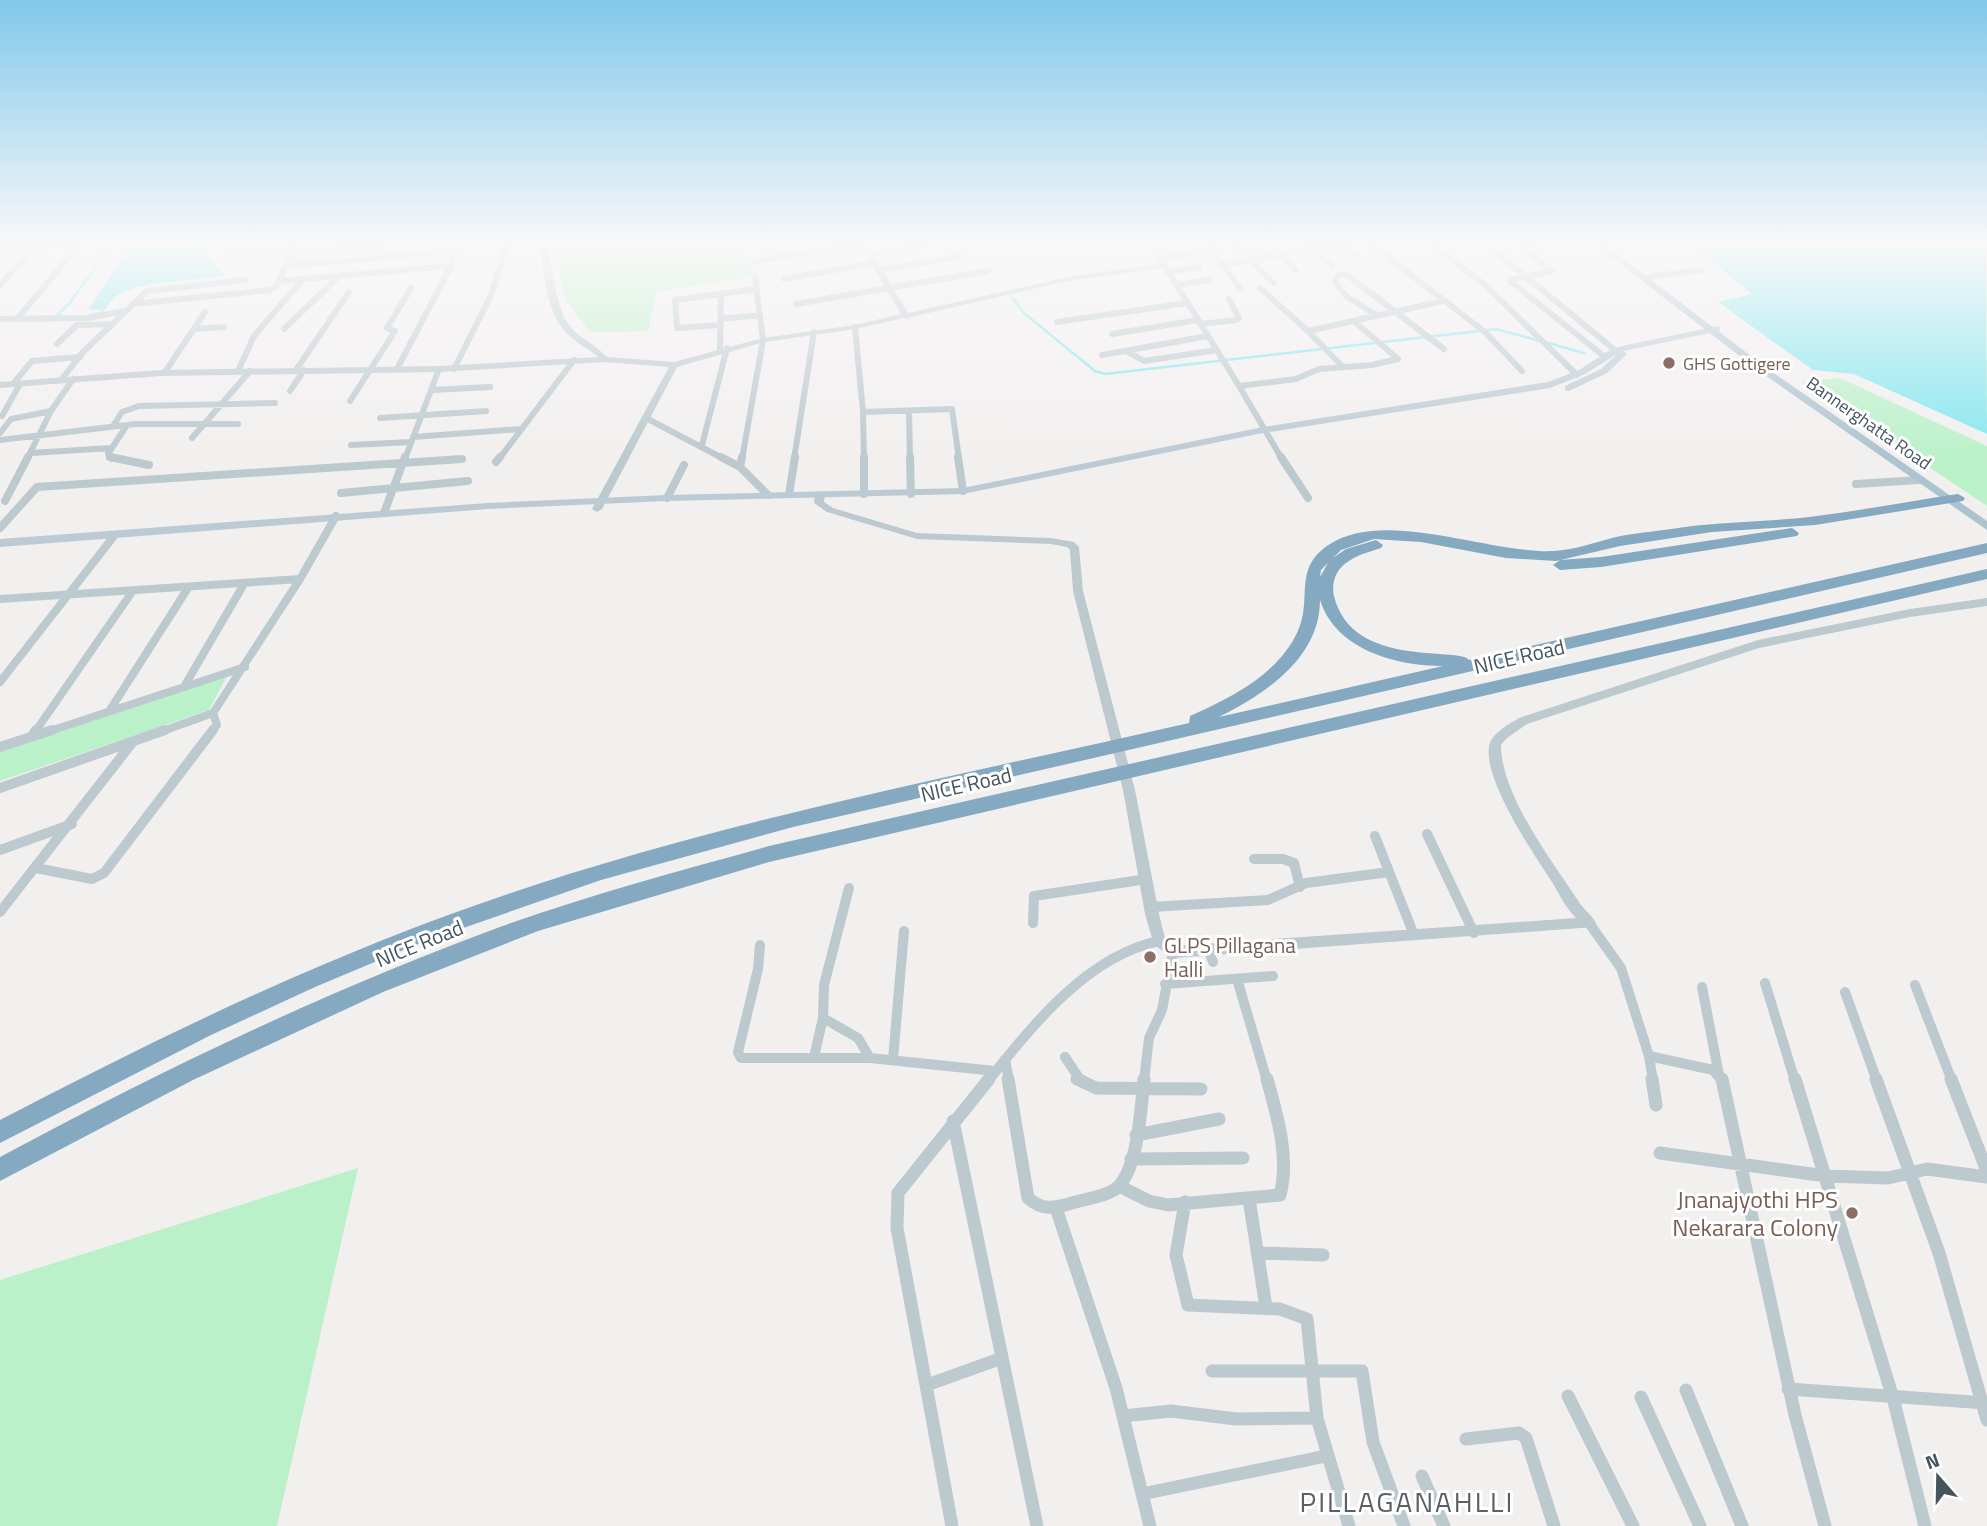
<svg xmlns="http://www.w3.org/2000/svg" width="1987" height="1526" viewBox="0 0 1987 1526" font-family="'Titillium Web',sans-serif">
<rect width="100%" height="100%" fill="#f2efef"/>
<path fill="#bbf1c9" d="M 221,244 L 290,244 L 288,250 L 240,255 L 223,252 Z
M 299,244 L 335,244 L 321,262 L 290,265 Z
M 553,244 L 733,244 L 759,276 L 657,291 L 648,331 L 590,332 L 566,300 Z
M 1840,378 L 1987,446 L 1987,506 L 1802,382 Z
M 227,676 L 209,710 L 0,781 L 0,752 Z
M 358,1168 L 277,1526 L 0,1526 L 0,1280 Z"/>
<path fill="#86e7f0" d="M 132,244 L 206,244 L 205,256 L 225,275 C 191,282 153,279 121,293 C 108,299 110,313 89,309 Z
M 1691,244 L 1986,244 L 1987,434 L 1854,374 L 1813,370 L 1718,302 L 1752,294 Z"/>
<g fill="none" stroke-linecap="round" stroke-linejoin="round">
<path stroke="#86e7f0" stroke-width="2.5" d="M 1012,298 L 1025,314 L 1095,371 L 1105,374 L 1496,329 L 1540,341
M 90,315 L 100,313 L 107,305
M 62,316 L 57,315 L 69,304 L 112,244
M 1548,343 L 1584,353"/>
<path stroke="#bcc9cf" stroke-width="6" d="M 1207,244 L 1240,288
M 1235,244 L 1273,283
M 1270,244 L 1296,270
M 1341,244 L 1356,255
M 1371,244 L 1485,332 L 1522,371
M 1431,244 L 1485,285 L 1577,375
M 1532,244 L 1525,247 L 1526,250 L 1552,271 L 1509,280 L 1605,357
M 0,247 L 80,244 L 17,319
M 1309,247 L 1332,265
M 1491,248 L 1621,355
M 333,249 L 387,244
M 869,254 L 930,244
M 1160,258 L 1192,253
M 755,261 L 862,244
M 1223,265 L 1338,244
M 286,266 L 454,251
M 1165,266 L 1239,386 L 1296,379 L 1319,369 L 1372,365 L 1398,359 L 1355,322
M 879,270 L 958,257
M 1168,272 L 1200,267
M 1648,277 L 1702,270
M 784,279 L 874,263
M 279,281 L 451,266
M 0,285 L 36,246
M 1176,285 L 1210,280
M 1260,288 L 1308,331
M 132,304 L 270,290 L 277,286 L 295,244
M 796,304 L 988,271
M 1378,316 L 1346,296 L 1335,282 L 1338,275 L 1346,274 L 1444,349
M 0,319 L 88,318 L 125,311
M 720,319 L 760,315
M 1057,322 L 1187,303
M 1201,324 L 1237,320 L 1239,318 L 1229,299
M 719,325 L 677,328 L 675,300 L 757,289
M 855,327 L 863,412 L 864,459
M 194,329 L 224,327
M 284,329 L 339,276
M 1112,334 L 1198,320
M 57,344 L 77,325 L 112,324
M 720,350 L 721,293
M 1126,351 L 1144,361 L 1217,350
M 1102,355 L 1208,336
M 1343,367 L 1308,331 L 1443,301
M 397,369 L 451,266 L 456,245
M 454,369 L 492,293 L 507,244
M 296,370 L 349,292
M 238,371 L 254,336 L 303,279
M 165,372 L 205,312
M 62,379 L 83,352 L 147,291 L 246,280
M 13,384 L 32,361 L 80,357
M 1239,386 L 1282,459
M 433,390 L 490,387
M 290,391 L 304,370
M 350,401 L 395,331 L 387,328 L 411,288
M 909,411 L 910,459
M 863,412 L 952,409 L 959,459
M 2,416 L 20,384
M 380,418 L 486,411
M 646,418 L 724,459
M 113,426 L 122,412 L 139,406 L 275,403
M 0,433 L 11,419 L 51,411
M 413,437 L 521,429
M 192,438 L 250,371
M 0,440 L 135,424 L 238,424
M 351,445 L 411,442
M 702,445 L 727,348
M 31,453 L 111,448
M 27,459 L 51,411 L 73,379
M 112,459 L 108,454 L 127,425
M 405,459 L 439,369
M 499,459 L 574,360
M 742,459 L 763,340 L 755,277
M 794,459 L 814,332"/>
<path stroke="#bcc9cf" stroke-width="8" d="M 110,457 L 149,465
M 721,457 L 740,467 L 768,495
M 864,457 L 864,494
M 910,457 L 911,494
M 958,457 L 963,491
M 1281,457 L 1308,498
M 496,462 L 500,457
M 740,467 L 742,457
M 1856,484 L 1919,480
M 341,493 L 468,481
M 789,494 L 795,457
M 667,498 L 684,465
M 5,501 L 28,457
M 384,513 L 405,457
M 0,528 L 37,487 L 462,459
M 0,599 L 300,579
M 0,682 L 114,536
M 185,685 L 244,584
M 110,710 L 188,588
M 35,732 L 132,592
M 47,732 L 245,667
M 160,732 L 213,713 L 300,579 L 336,516
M 212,732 L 217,725 L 213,713"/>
<path stroke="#bcc9cf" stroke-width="10" d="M 32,736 L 36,730
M 0,747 L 52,730
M 0,788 L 165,730
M 1427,834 L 1474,933
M 1375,836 L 1414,935
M 0,850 L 72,824
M 1254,859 L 1283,859 L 1294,863 L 1300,887
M 36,868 L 92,879 L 104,873 L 213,730
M 1151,907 L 1268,900 L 1306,883 L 1389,872
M 0,912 L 132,743
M 1033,923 L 1034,896 L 1147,879
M 1589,923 L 1621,968 L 1649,1056 L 1713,1070 L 1722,1081
M 760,945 L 758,969 L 738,1052 L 741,1058 L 870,1058 L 995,1071
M 1208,949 L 1213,962
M 1237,979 L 1267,1081
M 1765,983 L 1795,1081
M 1165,984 L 1273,976
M 1915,985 L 1952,1081
M 1702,987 L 1719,1075
M 1845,992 L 1877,1081
M 823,1018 L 858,1038 L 870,1058
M 1649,1056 L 1653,1081
M 814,1057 L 823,1018 L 824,985 L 849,888
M 1065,1057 L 1081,1081
M 1005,1059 L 1009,1081
M 893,1060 L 904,931
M 988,1081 C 1032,1026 1087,956 1159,941
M 1144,1081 L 1149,1038 L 1162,1010 L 1173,952"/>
<path stroke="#bcc9cf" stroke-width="13" d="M 1008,1079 L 1028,1198 C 1042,1211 1055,1208 1072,1203 C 1085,1199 1103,1197 1114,1190 C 1138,1175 1141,1107 1144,1079
M 1077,1079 L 1096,1088 L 1201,1089
M 1652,1079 L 1656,1105
M 1722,1079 L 1795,1415 L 1825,1526
M 1795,1079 L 1893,1398 L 1925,1526
M 1876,1079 L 1939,1253 L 1987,1420
M 1951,1079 L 1987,1171
M 953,1121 L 1037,1526
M 1136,1135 L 1219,1119
M 1660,1153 L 1826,1176 L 1888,1178 L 1927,1169 L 1987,1177
M 1131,1159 L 1243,1158
M 1119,1186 L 1149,1201 L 1168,1205 L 1280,1195 C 1290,1158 1277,1115 1267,1079
M 1249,1199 L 1266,1307
M 1185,1202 L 1176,1255 L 1188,1305 L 1280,1309 L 1307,1319 L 1317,1418 L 1349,1526
M 1056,1208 L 1116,1388 L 1150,1526
M 1258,1253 L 1323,1255
M 1212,1371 L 1362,1371 L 1373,1442 L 1404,1526
M 927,1385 L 1002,1358
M 1788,1389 L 1986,1403
M 1686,1390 L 1742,1526
M 1568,1396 L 1633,1526
M 1641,1397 L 1700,1526
M 1123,1416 L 1171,1411 L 1236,1419 L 1317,1418
M 1466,1439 L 1519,1433 L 1526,1438 L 1554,1526
M 1422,1476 L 1444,1526
M 1142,1494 L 1326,1456
M 952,1526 L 897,1228 L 898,1193 L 989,1079"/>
<path fill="#bcc9cf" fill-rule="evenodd" d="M 540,244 L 548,244 L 556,293 L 564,318 L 577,334 L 596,347 L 607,357 L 674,362 L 763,338 L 855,325 L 901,314 L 859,244 L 867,244 L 908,313 L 1073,276 L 1160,264 L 1154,254 L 1157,244 L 1165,244 L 1162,254 L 1169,266 L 1165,268 L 1073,280 L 911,317 L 907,319 L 904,318 L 855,329 L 764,342 L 677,367 L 602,509 L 597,512 L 592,509 L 669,367 L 604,362 L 439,372 L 160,376 L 0,388 L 0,382 L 160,370 L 439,366 L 598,357 C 590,349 579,345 571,337 C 545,315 545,275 540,244 Z
M 820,491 L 825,494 L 824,502 L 833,508 L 917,533 L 1051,538 L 1074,542 L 1079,547 L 1083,591 L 1135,790 L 1159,914 L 1165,938 L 1175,946 L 1576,918 C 1566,908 1559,894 1552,882 C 1533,853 1484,781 1489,747 C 1491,733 1508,725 1519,718 L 1758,640 L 1910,609 L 1987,598 L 1987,606 L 1910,617 L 1759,648 L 1527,724 L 1507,738 L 1501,745 C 1501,795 1552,861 1579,902 C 1584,910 1592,915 1596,923 L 1594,927 L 1173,958 L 1154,945 L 1145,914 L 1123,790 L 1073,591 L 1070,550 L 1067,547 L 1051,544 L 917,539 L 827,512 L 814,503 L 815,494 Z"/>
<path fill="#bccad4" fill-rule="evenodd" d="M 1717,326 L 1720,327 L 1720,331 L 1623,351 L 1627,354 L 1625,356 L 1607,373 L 1569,391 L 1565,390 L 1565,386 L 1601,369 L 1617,354 L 1585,374 L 1550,388 L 1263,433 L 963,494 L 667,501 L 488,509 L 0,547 L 0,539 L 488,503 L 667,495 L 963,488 L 1263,427 L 1548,382 L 1579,370 L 1613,348 Z"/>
<path fill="#adc3cf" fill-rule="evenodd" d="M 1594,244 L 1604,244 L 1768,369 L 1987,521 L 1987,530 L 1762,373 Z"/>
<path fill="#84a9c0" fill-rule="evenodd" d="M 1958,494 L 1965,498 L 1963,501 L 1815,525 L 1712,532 L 1620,546 L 1556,561 L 1506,558 L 1421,542 L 1374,539 L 1341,550 L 1333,558 L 1346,549 L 1376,540 L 1383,545 L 1381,548 C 1368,552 1357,555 1346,563 C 1336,570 1331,583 1334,596 C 1352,670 1460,646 1469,660 L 1987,543 L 1987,553 L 793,827 L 601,880 L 420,943 L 315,987 L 211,1035 L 0,1143 L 0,1120 C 165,1034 332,953 508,894 C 730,819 961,775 1189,723 L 1190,716 C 1230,698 1277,675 1297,633 C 1314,599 1291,569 1330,544 C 1387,508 1489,554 1554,551 C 1575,550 1596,542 1616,537 C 1639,532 1662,531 1685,527 C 1728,521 1773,522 1817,516 C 1864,510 1911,501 1958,494 ZM 1329,562 L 1328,563 L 1320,577 L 1321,570 ZM 1320,600 C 1336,650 1396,666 1443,666 L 1219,717 C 1265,694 1320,658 1320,600 Z
M 1792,528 L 1799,533 L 1797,536 L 1601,567 L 1560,570 L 1553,565 L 1560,560 L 1601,557 Z
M 1987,569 L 1987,579 L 769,862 L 538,931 L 383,992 L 193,1080 L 0,1181 L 0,1157 C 162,1070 328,990 500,927 C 588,895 679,871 769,846 Z"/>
</g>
<linearGradient id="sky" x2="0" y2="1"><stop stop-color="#81c8eb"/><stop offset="0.53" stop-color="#f9f8f8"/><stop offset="1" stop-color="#f9f8f8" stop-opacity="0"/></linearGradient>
<rect width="1987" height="458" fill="url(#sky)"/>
<g fill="#8d6e63" stroke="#fff" stroke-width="2.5">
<circle cx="1669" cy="363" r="7"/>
<circle cx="1150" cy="957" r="7"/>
<circle cx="1852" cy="1213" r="7"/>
</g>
<g text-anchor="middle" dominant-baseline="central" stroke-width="6" stroke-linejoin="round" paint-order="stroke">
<g font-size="18" fill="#785e54" stroke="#fff" text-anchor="start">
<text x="1683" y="363">GHS Gottigere</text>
</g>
<g font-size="18" fill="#46555d" stroke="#fff">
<text transform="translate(1869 423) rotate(35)">Bannerghatta Road</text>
</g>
<g font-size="21" fill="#46555d" stroke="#fff">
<text transform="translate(1519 656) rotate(-13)">NICE Road</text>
<text transform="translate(966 784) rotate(-13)">NICE Road</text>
<text transform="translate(419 943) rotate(-22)">NICE Road</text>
</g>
<g font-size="21" fill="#785e54" stroke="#fff" text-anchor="start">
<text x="1164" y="945">GLPS Pillagana<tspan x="1164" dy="24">Halli</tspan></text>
</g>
<g font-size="24" fill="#785e54" stroke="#fff" text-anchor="end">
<text x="1838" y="1199">Jnanajyothi HPS<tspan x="1838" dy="28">Nekarara Colony</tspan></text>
</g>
<g font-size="28" letter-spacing="2" fill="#5b6064" stroke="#fff">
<text x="1407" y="1501">PILLAGANAHLLI</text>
</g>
</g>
<g transform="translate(1938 1477) rotate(340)" stroke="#ffffff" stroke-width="5" paint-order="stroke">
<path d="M0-5L12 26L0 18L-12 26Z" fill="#46555d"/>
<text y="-10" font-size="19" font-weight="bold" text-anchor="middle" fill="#46555d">N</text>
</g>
</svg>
